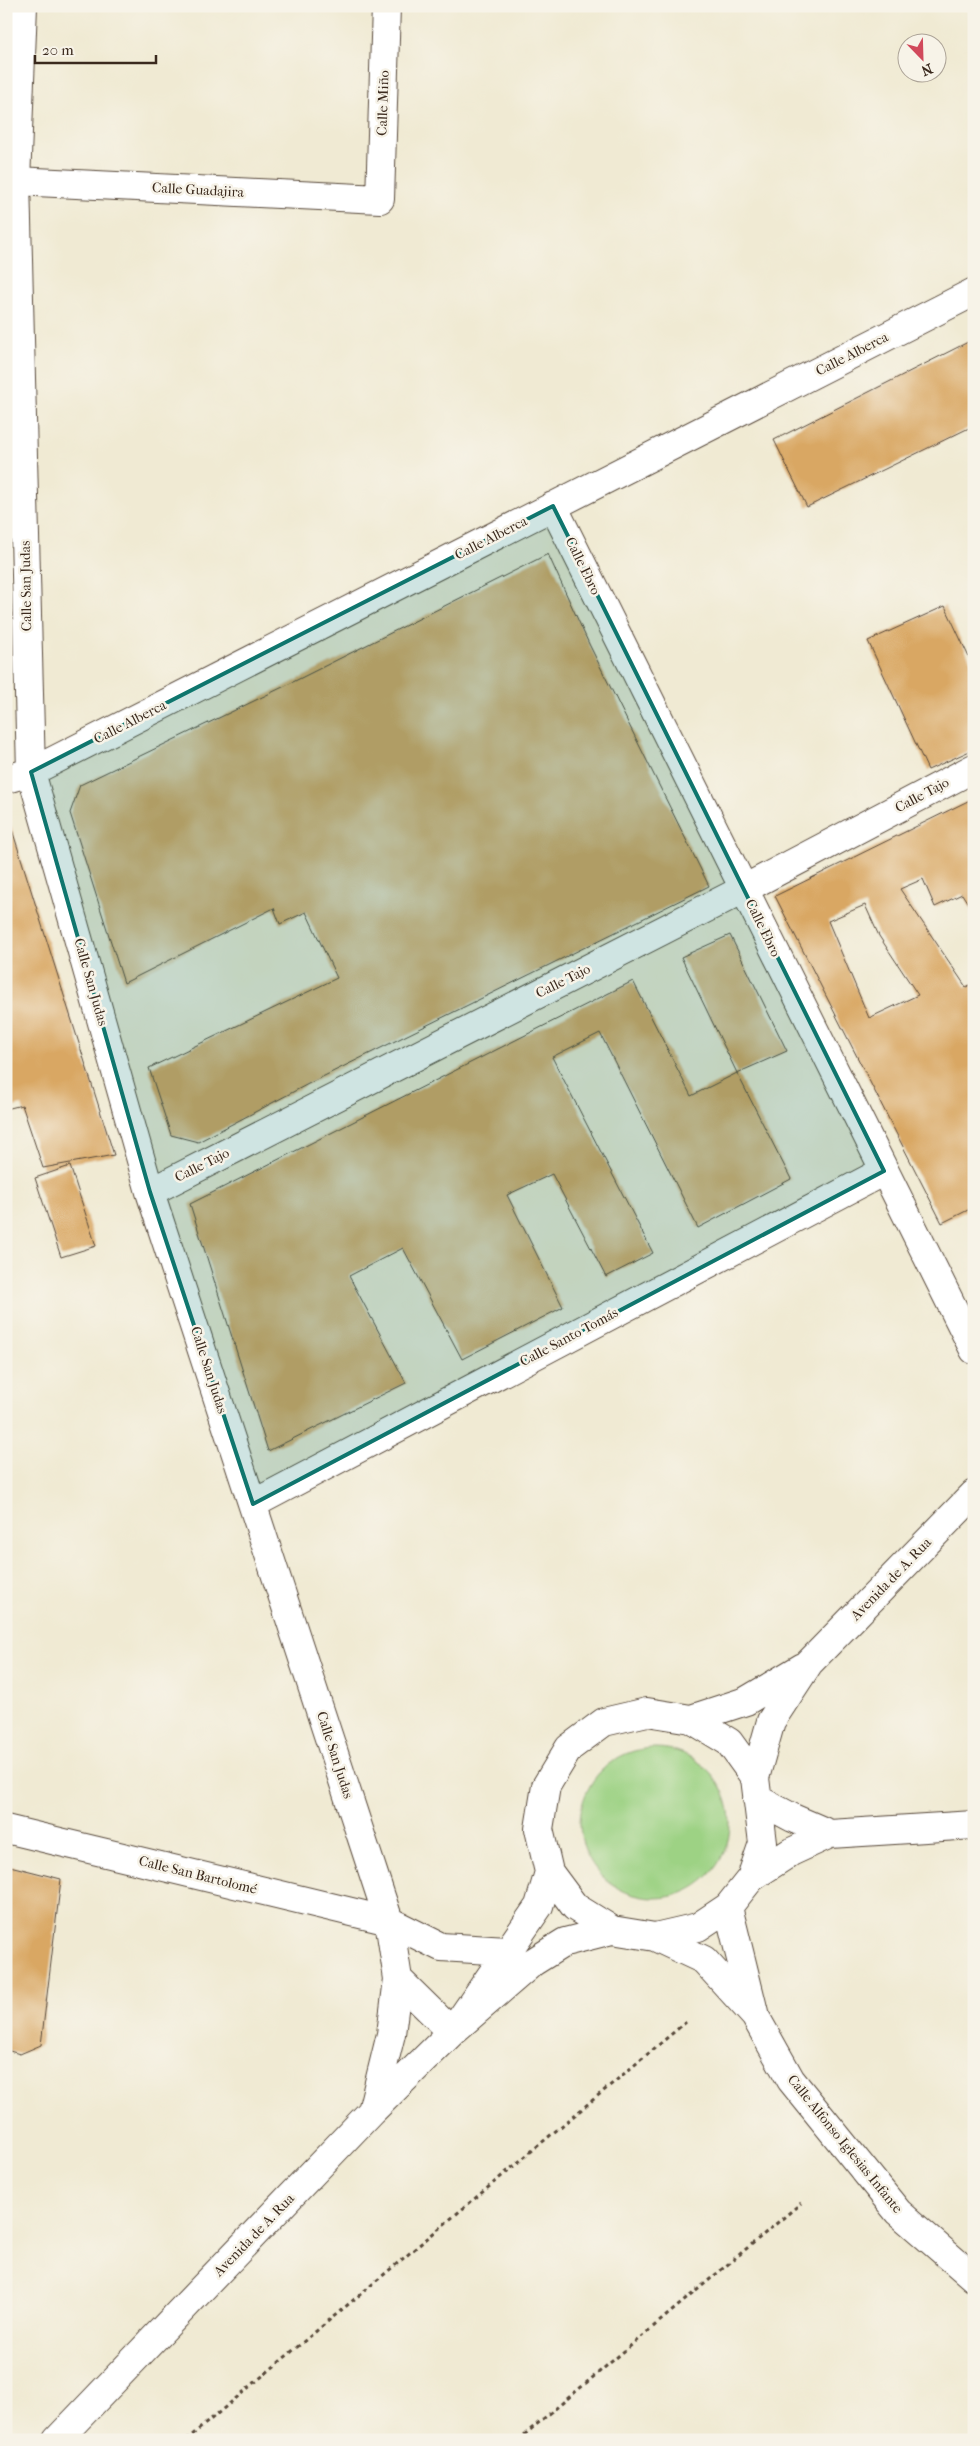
<svg xmlns="http://www.w3.org/2000/svg" width="980" height="2446" viewBox="0 0 980 2446" font-family="'IM FELL French Canon',serif">
<rect width="100%" height="100%" fill="#f7f3e8"/>
<filter id="ink" filterUnits="userSpaceOnUse"><feTurbulence type="fractalNoise" baseFrequency=".02" numOctaves="2"/><feDisplacementMap in="SourceGraphic" scale="10" xChannelSelector="R" yChannelSelector="G"/><feConvolveMatrix kernelMatrix="1 2 1 2 8 2 1 2 1" color-interpolation-filters="sRGB"/></filter>
<filter id="wash" filterUnits="userSpaceOnUse"><feTurbulence type="fractalNoise" baseFrequency=".0096" numOctaves="4" result="noise"/><feDisplacementMap in="SourceGraphic" scale="20" xChannelSelector="R" yChannelSelector="G"/><feGaussianBlur stdDeviation="1.12" result="paint"/><feColorMatrix in="noise" values="0 0 0 0 0 0 0 0 0 0 0 0 0 0 0 0 0 1.4 0 .05"/><feComposite in="paint" operator="in"/></filter>
<g filter="url(#wash)">
<rect width="100%" height="100%" fill="#f0ead3"/>
<path fill="#9dd284" stroke="#6c7e51" d="M580 1823a75 75 0 1 1 150 0a75 75 0 1 1-150 0Z"/>
<g id="blocks">
<path fill="#d9a764" fill-rule="evenodd" d="M 974,339 L 974,432 L 971,427 L 807,507 L 774,440 Z
M 548,554 L 589,644 L 709,886 L 310,1083 L 198,1142 L 171,1135 L 149,1068 L 337,978 L 306,912 L 280,924 L 274,908 L 124,983 L 70,813 L 80,785 L 285,686 Z
M 945,606 L 974,668 L 974,749 L 928,770 L 868,641 Z
M 974,798 L 974,913 L 962,894 L 935,907 L 923,879 L 900,889 L 966,987 L 974,983 L 974,1207 L 942,1223 L 775,896 ZM 865,905 L 879,936 L 918,995 L 869,1018 L 828,921 Z
M 6,820 L 9,820 L 114,1155 L 43,1168 L 22,1105 L 6,1109 Z
M 730,935 L 787,1051 L 737,1073 L 681,957 Z
M 633,981 L 691,1096 L 737,1073 L 791,1179 L 698,1228 L 600,1033 L 552,1057 L 653,1253 L 606,1277 L 552,1174 L 507,1195 L 563,1307 L 462,1359 L 403,1248 L 349,1276 L 406,1383 L 268,1451 L 190,1204 Z
M 70,1166 L 96,1246 L 61,1257 L 35,1178 Z
M 6,1865 L 61,1879 L 41,2045 L 20,2054 L 6,2050 Z"/>
</g>
</g>
<g filter="url(#ink)">
<use href="#blocks" fill-opacity="0" stroke="#564739" stroke-width="1"/>
<g fill="none" stroke-linecap="round" stroke-linejoin="round">
<defs>
<path id="minor" d="M 23,6 L 16,181 L 31,772 L 150,1192 L 389,1921 L 398,1979 L 391,2034 L 372,2111
M 16,181 L 380,199 L 386,6
M 553,506 L 974,1350
M 6,779 L 31,772 L 974,292
M 150,1192 L 744,889 L 974,768
M 253,1504 L 884,1171
M 691,1719 L 746,1701 L 803,1667
M 755,1778 L 771,1721 L 809,1663 L 974,1494
M 757,1799 L 793,1818 L 830,1834
M 6,1829 L 389,1921 L 441,1947 L 507,1951
M 751,1878 L 791,1852 L 830,1834 L 974,1825
M 728,1907 L 754,2012
M 655,1937 L 704,1960 L 755,2016 L 791,2080 L 898,2212 L 974,2278
M 398,1979 L 452,2032
M 452,2032 L 539,1906 L 549,1872 L 539,1829 L 546,1786 L 569,1748 L 604,1722 L 647,1712 L 691,1719 L 729,1742 L 755,1778 L 763,1843 L 751,1878 L 728,1907 L 698,1927 L 655,1937 L 612,1930 L 575,1907 L 549,1872
M 57,2440 L 372,2111 L 452,2032 L 533,1962 L 565,1942 L 612,1930"/>
</defs>
<use href="#minor" stroke="#564739" stroke-width="30"/>
<path stroke="#564739" stroke-width="3" stroke-dasharray="4 4" stroke-linecap="butt" d="M 186,2440 L 686,2022
M 518,2440 L 801,2203"/>
<use href="#minor" stroke="#fff" stroke-width="28"/>
</g>
</g>
<path fill="#0f766e" fill-opacity="0.2" stroke="#0f766e" stroke-width="4" stroke-linejoin="round" d="M 553,506 L 884,1171 L 253,1504 L 150,1192 L 31,772 Z"/>
<g text-anchor="middle" dominant-baseline="central" stroke-width="5" stroke-linejoin="round" paint-order="stroke">
<g font-size="14" fill="#3b2a1e" stroke="#f7f3e8">
<text transform="translate(383 103) rotate(-88)">Calle Miño</text>
<text transform="translate(198 190) rotate(3)">Calle Guadajira</text>
<text transform="translate(852 354) rotate(-27)">Calle Alberca</text>
<text transform="translate(491 538) rotate(-27)">Calle Alberca</text>
<text transform="translate(583 566) rotate(64)">Calle Ebro</text>
<text transform="translate(26 586) rotate(-91)">Calle San Judas</text>
<text transform="translate(130 722) rotate(-27)">Calle Alberca</text>
<text transform="translate(922 795) rotate(-28)">Calle Tajo</text>
<text transform="translate(763 928) rotate(64)">Calle Ebro</text>
<text transform="translate(563 981) rotate(-27)">Calle Tajo</text>
<text transform="translate(91 982) rotate(74)">Calle San Judas</text>
<text transform="translate(202 1165) rotate(-27)">Calle Tajo</text>
<text transform="translate(569 1337) rotate(-28)">Calle Santo Tomás</text>
<text transform="translate(209 1370) rotate(72)">Calle San Judas</text>
<text transform="translate(891 1579) rotate(-46)">Avenida de A. Rua</text>
<text transform="translate(335 1755) rotate(72)">Calle San Judas</text>
<text transform="translate(198 1875) rotate(14)">Calle San Bartolomé</text>
<text transform="translate(845 2144) rotate(51)">Calle Alfonso Iglesias Infante</text>
<text transform="translate(254 2235) rotate(-46)">Avenida de A. Rua</text>
</g>
</g>
<rect width="980" height="2446" fill="none" stroke="#f7f3e8" stroke-width="25"/>
<g transform="translate(922 58) rotate(157)"><circle r="24" fill="#f7f3e8" stroke="#aca397"/>
<path d="M0-4L9 19L0 12L-9 19Z" fill="#d1495b"/>
<text y="-8" font-size="14" font-weight="bold" text-anchor="middle" fill="#3b2a1e">N</text>
</g>
<path d="M35 55v8h121v-8" fill="none" stroke="#3b2a1e" stroke-width="2.5"/>
<text x="42" y="55" font-size="15" fill="#3b2a1e" stroke="#f7f3e8" stroke-width="4" paint-order="stroke">20 m</text>
</svg>
